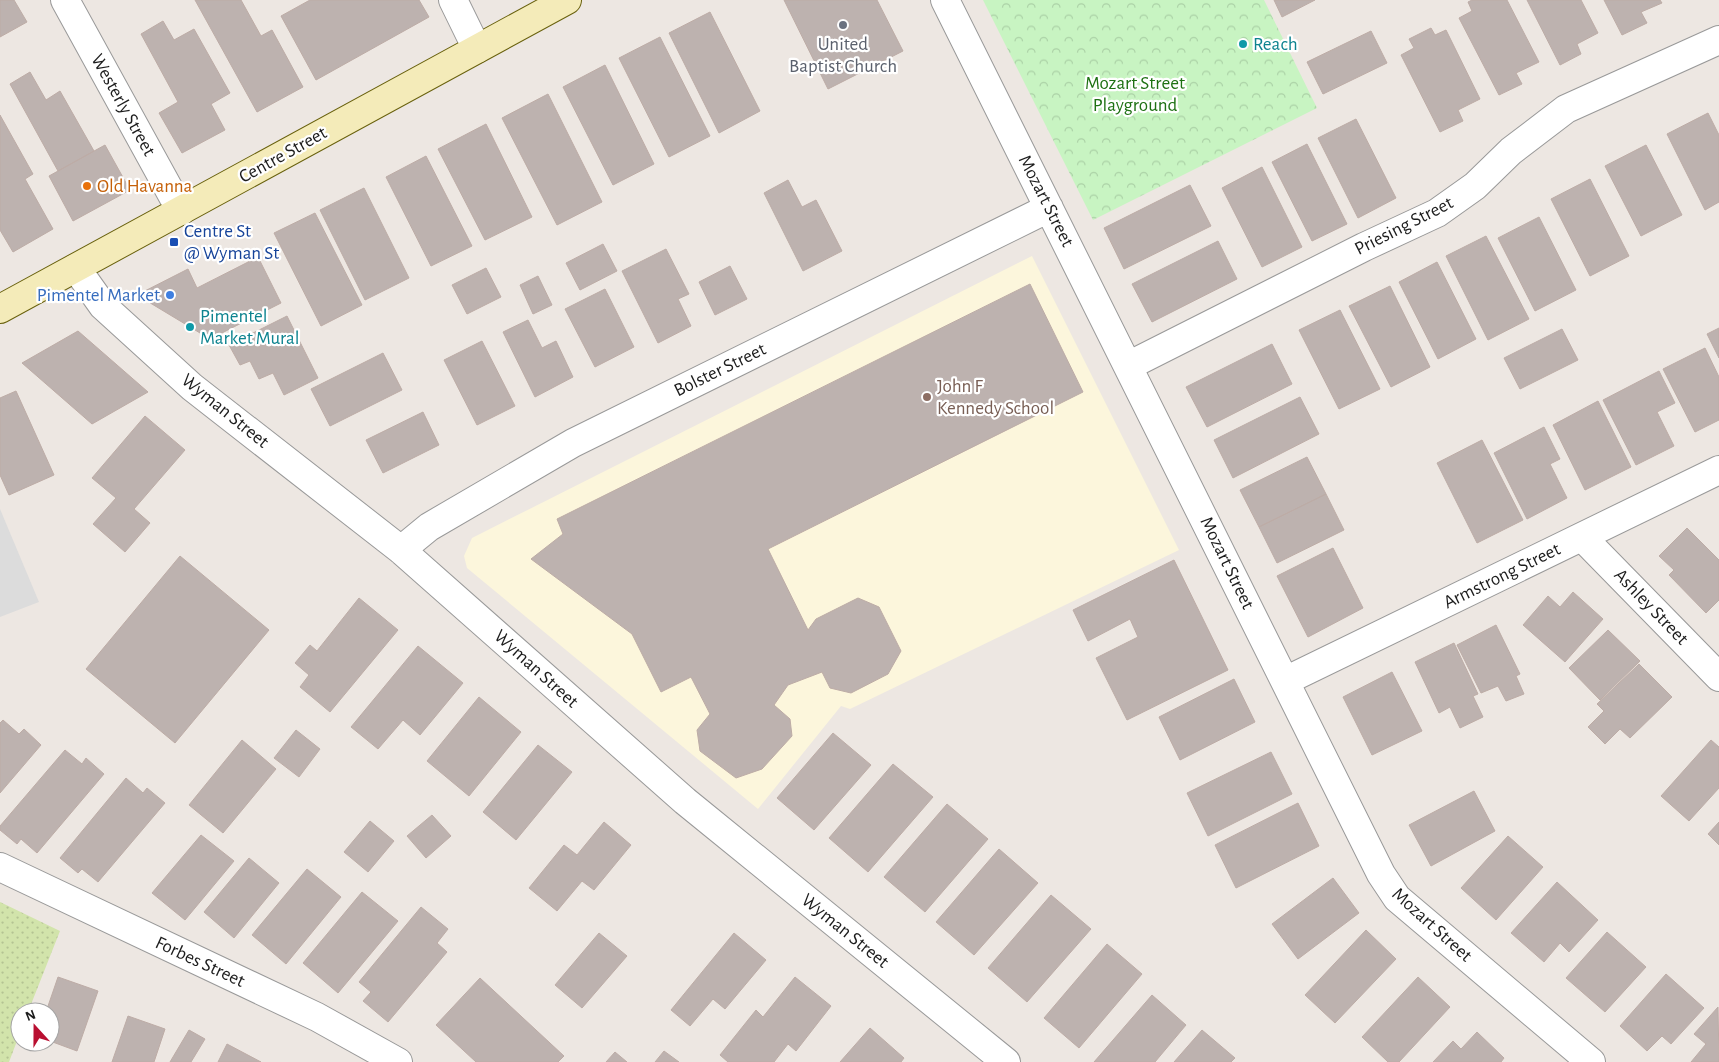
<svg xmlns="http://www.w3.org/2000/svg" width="1719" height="1062" viewBox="0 0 1719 1062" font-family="'Alegreya Sans',sans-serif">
<defs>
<pattern id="park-crowns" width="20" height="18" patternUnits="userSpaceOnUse" patternTransform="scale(1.25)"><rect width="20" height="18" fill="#c8f4c2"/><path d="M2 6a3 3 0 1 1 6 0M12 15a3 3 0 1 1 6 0" fill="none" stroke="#abd1a6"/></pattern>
<pattern id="garden-dots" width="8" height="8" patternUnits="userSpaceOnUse" patternTransform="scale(1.25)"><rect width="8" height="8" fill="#d2e4ab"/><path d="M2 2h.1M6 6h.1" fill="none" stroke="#b4c393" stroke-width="1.8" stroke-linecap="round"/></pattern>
</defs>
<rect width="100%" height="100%" fill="#ede7e2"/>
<path fill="#fcf6dc" d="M 1032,256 L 1179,550 L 850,709 L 841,706 L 758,809 L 467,568 L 464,556 L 472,538 Z"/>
<path fill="url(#park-crowns)" d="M 983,0 L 1264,0 L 1317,108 L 1093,220 Z"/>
<path fill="url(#garden-dots)" d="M 0,902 L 60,931 L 28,1012 L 20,1012 L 20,1033 L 9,1062 L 0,1062 Z"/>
<path fill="#dcdcdc" d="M 0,509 L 39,602 L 0,617 Z"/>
<path fill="#bdb2af" stroke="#bdaca6" d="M 0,0 L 14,0 L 27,22 L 0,37 Z
M 195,0 L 241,0 L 261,36 L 272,30 L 303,87 L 257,112 Z
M 310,0 L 419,0 L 429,17 L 316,80 L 281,16 Z
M 784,0 L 877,0 L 903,51 L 828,89 Z
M 1274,0 L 1315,0 L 1282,17 Z
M 1472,0 L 1507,0 L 1539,62 L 1516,73 L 1522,84 L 1499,95 L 1459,18 L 1472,11 L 1468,2 Z
M 1527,0 L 1581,0 L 1598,33 L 1577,44 L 1581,54 L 1560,65 Z
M 1604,0 L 1660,0 L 1662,3 L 1641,12 L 1647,23 L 1622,35 Z
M 710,12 L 760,111 L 719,133 L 669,33 Z
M 163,21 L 174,40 L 194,29 L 230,93 L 211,104 L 225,130 L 182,153 L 159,113 L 178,102 L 141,34 Z
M 1431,28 L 1435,35 L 1446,30 L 1480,99 L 1458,110 L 1463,121 L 1440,132 L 1401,55 L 1414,48 L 1409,39 Z
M 1371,31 L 1387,63 L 1323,94 L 1307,62 Z
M 660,37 L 710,136 L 669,157 L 619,58 Z
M 605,65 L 654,164 L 613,185 L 563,87 Z
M 30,72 L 46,100 L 60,91 L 94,151 L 58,171 L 10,84 Z
M 548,94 L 602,202 L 557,225 L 502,118 Z
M 1708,113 L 1719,135 L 1719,202 L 1705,210 L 1667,134 Z
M 0,115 L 33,174 L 25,179 L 53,229 L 13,252 L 0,230 Z
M 1356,119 L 1396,198 L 1358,218 L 1318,138 Z
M 486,124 L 532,217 L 485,240 L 438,149 Z
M 1307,144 L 1347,224 L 1312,241 L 1272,162 Z
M 105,145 L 130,190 L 73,221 L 49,176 Z
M 1646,145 L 1682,215 L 1641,236 L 1605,166 Z
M 426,156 L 472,246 L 431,266 L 386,177 Z
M 1262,167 L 1302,247 L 1262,267 L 1222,188 Z
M 1590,179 L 1629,256 L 1590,276 L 1551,199 Z
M 788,180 L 802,207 L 816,200 L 842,251 L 803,271 L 764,193 Z
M 1190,185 L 1211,226 L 1124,269 L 1104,228 Z
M 364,188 L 409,278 L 365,300 L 320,210 Z
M 315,213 L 362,305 L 321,326 L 274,233 Z
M 1539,217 L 1576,290 L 1535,311 L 1498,238 Z
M 1486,236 L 1529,319 L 1488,340 L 1446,256 Z
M 1218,241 L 1237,279 L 1152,322 L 1132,284 Z
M 603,244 L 617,271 L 580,290 L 566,263 Z
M 666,249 L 689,294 L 678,299 L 691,326 L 658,343 L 622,271 Z
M 258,257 L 281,303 L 210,339 L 137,295 L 188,269 L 197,288 Z
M 1437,262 L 1476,339 L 1438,359 L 1399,282 Z
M 730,266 L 747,299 L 715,315 L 699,282 Z
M 486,268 L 501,297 L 467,314 L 452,285 Z
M 538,276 L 552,305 L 533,314 L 520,285 Z
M 1030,284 L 1083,392 L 768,549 L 808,630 L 816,619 L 858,598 L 879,607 L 901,651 L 888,674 L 851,693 L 830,688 L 822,672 L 788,685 L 774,705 L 790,719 L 792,736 L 762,769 L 736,778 L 700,751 L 697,730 L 710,714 L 691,677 L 661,692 L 632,634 L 531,559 L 563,534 L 557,519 Z
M 1390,286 L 1430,367 L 1391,387 L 1349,306 Z
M 605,289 L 634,347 L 595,367 L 565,309 Z
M 1340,310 L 1380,389 L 1339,409 L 1299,330 Z
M 287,316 L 318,378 L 284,395 L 273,373 L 259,379 L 250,361 L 240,365 L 229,345 Z
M 528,320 L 542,348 L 556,341 L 573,377 L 535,397 L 503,332 Z
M 1719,328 L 1719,358 L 1707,334 Z
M 1562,329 L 1578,360 L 1520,389 L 1504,358 Z
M 78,331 L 148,392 L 92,424 L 22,363 Z
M 482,341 L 515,406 L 477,425 L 444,360 Z
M 1272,344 L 1292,384 L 1207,427 L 1186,387 Z
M 1705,348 L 1719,377 L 1719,420 L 1695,432 L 1663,369 Z
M 383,353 L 402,390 L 330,426 L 311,389 Z
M 1659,371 L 1675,403 L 1657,412 L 1674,446 L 1636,465 L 1603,400 Z
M 16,391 L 54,475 L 9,495 L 0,475 L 0,398 Z
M 1300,397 L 1319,434 L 1233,478 L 1214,440 Z
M 1598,401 L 1631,467 L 1585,490 L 1553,425 Z
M 423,412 L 439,445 L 383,473 L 366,440 Z
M 145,416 L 185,450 L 134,509 L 150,523 L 125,552 L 93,524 L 116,498 L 92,478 Z
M 1544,427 L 1560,459 L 1550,464 L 1567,498 L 1527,519 L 1494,453 Z
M 1482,440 L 1523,520 L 1477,543 L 1437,463 Z
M 1307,457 L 1326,494 L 1259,527 L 1240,490 Z
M 1326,494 L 1344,530 L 1277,563 L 1259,527 Z
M 1687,528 L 1719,560 L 1719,600 L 1706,613 L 1669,575 L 1674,570 L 1659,556 Z
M 1333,548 L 1363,608 L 1308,637 L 1277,576 Z
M 180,556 L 269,630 L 175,743 L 86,669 Z
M 1174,560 L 1228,670 L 1127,720 L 1096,658 L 1138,637 L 1130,619 L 1088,641 L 1073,610 Z
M 1573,592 L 1603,619 L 1565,662 L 1523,625 L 1548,596 L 1560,607 Z
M 359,598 L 398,630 L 330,712 L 300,687 L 309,675 L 295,663 L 310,645 L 317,651 Z
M 1496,625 L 1520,674 L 1516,676 L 1524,694 L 1506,701 L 1498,686 L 1481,693 L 1457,645 Z
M 1608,630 L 1640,661 L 1600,700 L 1569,668 Z
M 1454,643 L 1478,694 L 1473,696 L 1483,717 L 1460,728 L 1450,707 L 1439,713 L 1415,662 Z
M 418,646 L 463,683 L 420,735 L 403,720 L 378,749 L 351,727 Z
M 1639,664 L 1672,697 L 1630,738 L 1620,729 L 1605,744 L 1588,727 L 1604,711 L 1597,704 Z
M 1392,672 L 1422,731 L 1372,755 L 1343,697 Z
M 1234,679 L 1255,722 L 1180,760 L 1159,717 Z
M 479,697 L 521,732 L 469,796 L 427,761 Z
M 3,720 L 19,734 L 24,729 L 41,745 L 0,793 L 0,723 Z
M 296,730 L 320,749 L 299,777 L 274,758 Z
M 833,733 L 871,765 L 814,830 L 777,798 Z
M 242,740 L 276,769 L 223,833 L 189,805 Z
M 1711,740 L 1719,747 L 1719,788 L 1689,821 L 1661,796 Z
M 538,745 L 572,772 L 516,840 L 483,812 Z
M 65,750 L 82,764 L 86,758 L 104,774 L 37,853 L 21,839 L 17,844 L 0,830 L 0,826 Z
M 1271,752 L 1292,794 L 1208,836 L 1187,793 Z
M 893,764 L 933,797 L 868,872 L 829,838 Z
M 126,778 L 143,793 L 147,788 L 165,803 L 98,882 L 82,869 L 78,873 L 60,858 Z
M 1474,791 L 1495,831 L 1431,866 L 1409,825 Z
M 1298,803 L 1319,846 L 1236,888 L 1215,845 Z
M 947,804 L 988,839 L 925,912 L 884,877 Z
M 432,815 L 451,836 L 426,858 L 407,836 Z
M 370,821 L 394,841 L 368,872 L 344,852 Z
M 604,822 L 631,845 L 594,890 L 582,881 L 557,911 L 529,888 L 564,845 L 577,855 Z
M 1719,822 L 1719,845 L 1708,834 Z
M 201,835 L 234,861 L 185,920 L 152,893 Z
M 1508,836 L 1543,867 L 1496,920 L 1461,888 Z
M 999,849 L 1038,883 L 974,955 L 936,922 Z
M 249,858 L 279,883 L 234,938 L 204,912 Z
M 307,869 L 341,897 L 286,964 L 252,935 Z
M 1333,878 L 1359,913 L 1298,959 L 1272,924 Z
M 1557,882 L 1598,920 L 1569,952 L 1560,943 L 1544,962 L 1511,933 Z
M 362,892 L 398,921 L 338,993 L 303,963 Z
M 1051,895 L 1091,929 L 1027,1002 L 988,968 Z
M 421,907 L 448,929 L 437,943 L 447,952 L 388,1022 L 363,1001 L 371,992 L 359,982 Z
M 1366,930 L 1396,959 L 1335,1023 L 1305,995 Z
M 1607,932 L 1646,967 L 1605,1012 L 1566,978 Z
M 599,933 L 627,956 L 582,1008 L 555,985 Z
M 734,933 L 766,960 L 725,1009 L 713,999 L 690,1026 L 671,1010 Z
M 1107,944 L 1142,974 L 1079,1048 L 1044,1018 Z
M 1666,974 L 1704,1008 L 1671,1044 L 1662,1036 L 1647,1051 L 1620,1026 Z
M 58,977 L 98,991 L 77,1051 L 50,1041 L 50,1012 L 46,1012 Z
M 795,977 L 831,1006 L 796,1051 L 788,1044 L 774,1062 L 728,1062 L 720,1055 L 756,1010 L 763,1017 Z
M 1418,977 L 1450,1007 L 1399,1062 L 1388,1062 L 1362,1037 Z
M 480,978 L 564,1056 L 558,1062 L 476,1062 L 436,1025 Z
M 1152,995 L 1186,1025 L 1155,1062 L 1094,1062 Z
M 1718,1007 L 1719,1062 L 1691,1062 L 1706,1044 L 1694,1034 Z
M 128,1016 L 165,1029 L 154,1062 L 112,1062 Z
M 870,1028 L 904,1058 L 901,1062 L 840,1062 Z
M 189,1030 L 205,1039 L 191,1062 L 170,1062 Z
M 1202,1030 L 1235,1058 L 1231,1062 L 1174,1062 Z
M 1477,1032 L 1504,1058 L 1501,1062 L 1433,1062 L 1453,1041 L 1461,1049 Z
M 227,1044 L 261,1062 L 218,1062 Z
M 664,1051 L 679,1062 L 655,1062 Z
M 615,1052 L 627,1062 L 606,1062 Z"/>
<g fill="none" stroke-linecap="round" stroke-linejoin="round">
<defs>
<path id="street" d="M 65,0 L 181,211
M 453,0 L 477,49
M 945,0 L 1381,874 L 1397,898 L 1591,1062
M 76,268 L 103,306 L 192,387 L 401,550 L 685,801 L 1006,1062
M 1128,366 L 1364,247 L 1437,213 L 1475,186 L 1511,151 L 1566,109 L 1719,40
M 1583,538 L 1719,677
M 401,550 L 429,527 L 573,443 L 1049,208
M 1285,681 L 1719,470
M 0,867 L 317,1017 L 398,1062"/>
<path id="secondary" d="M 0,309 L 567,0"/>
</defs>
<use href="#street" stroke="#999" stroke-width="30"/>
<use href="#secondary" stroke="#69610d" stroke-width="30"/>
<use href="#street" stroke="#fff" stroke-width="28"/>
<use href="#secondary" stroke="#f4ebb9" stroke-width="28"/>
</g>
<circle fill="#6b7280" stroke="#fff" stroke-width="2" cx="843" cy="25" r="5"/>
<g fill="#0f9aa8" stroke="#fff" stroke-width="2">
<circle cx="1243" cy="44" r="5"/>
<circle cx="190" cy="327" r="5"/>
</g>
<circle fill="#e8710a" stroke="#fff" stroke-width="2" cx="87" cy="186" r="5"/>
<rect fill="#1a4fb4" stroke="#fff" stroke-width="2" x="169" y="237" width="10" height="10" rx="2.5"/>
<circle fill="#3f7fe0" stroke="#fff" stroke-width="2" cx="170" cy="295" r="5"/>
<circle fill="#8d6e63" stroke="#fff" stroke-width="2" cx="927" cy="397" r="5"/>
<g text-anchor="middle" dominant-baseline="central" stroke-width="4.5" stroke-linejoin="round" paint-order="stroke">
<g font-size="19" fill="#5b616d" stroke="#fff">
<text x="843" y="44">United<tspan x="843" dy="22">Baptist Church</tspan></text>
</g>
<g font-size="19" fill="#0d838f" stroke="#fff" text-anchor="start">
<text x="1253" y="44">Reach</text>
<text x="200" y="316">Pimentel<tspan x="200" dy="22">Market Mural</tspan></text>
</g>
<g font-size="19" fill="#1e7113" stroke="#fff">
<text x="1135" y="83">Mozart Street<tspan x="1135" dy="22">Playground</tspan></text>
</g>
<g font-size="19" fill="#1c1c1c" stroke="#fff">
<text transform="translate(123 105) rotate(61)">Westerly Street</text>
<text transform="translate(283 155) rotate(-29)">Centre Street</text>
<text transform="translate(1046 201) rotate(63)">Mozart Street</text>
<text transform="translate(1404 226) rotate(-27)">Priesing Street</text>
<text transform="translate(720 370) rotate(-26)">Bolster Street</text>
<text transform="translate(225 411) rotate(39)">Wyman Street</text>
<text transform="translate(1227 563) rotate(64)">Mozart Street</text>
<text transform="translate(1502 576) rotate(-26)">Armstrong Street</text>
<text transform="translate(1651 607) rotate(46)">Ashley Street</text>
<text transform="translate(536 669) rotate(42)">Wyman Street</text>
<text transform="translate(1432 925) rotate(42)">Mozart Street</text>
<text transform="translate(845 931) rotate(39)">Wyman Street</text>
<text transform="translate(200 962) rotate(25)">Forbes Street</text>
</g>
<g font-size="19" fill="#c56008" stroke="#fff" text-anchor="start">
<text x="97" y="186">Old Havanna</text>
</g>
<g font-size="19" fill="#164399" stroke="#fff" text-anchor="start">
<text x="184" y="231">Centre St<tspan x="184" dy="22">@ Wyman St</tspan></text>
</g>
<g font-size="19" fill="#366cbe" stroke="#fff" text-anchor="end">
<text x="160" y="295">Pimentel Market</text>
</g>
<g font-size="19" fill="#785e54" stroke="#fff" text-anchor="start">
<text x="937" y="386">John F<tspan x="937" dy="22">Kennedy School</tspan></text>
</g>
</g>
<g transform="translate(35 1027) rotate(339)"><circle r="24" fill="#ffffff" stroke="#a4a4a4"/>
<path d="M0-4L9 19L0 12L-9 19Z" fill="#b90f31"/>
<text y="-8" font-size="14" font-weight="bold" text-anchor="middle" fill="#1c1c1c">N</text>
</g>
</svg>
